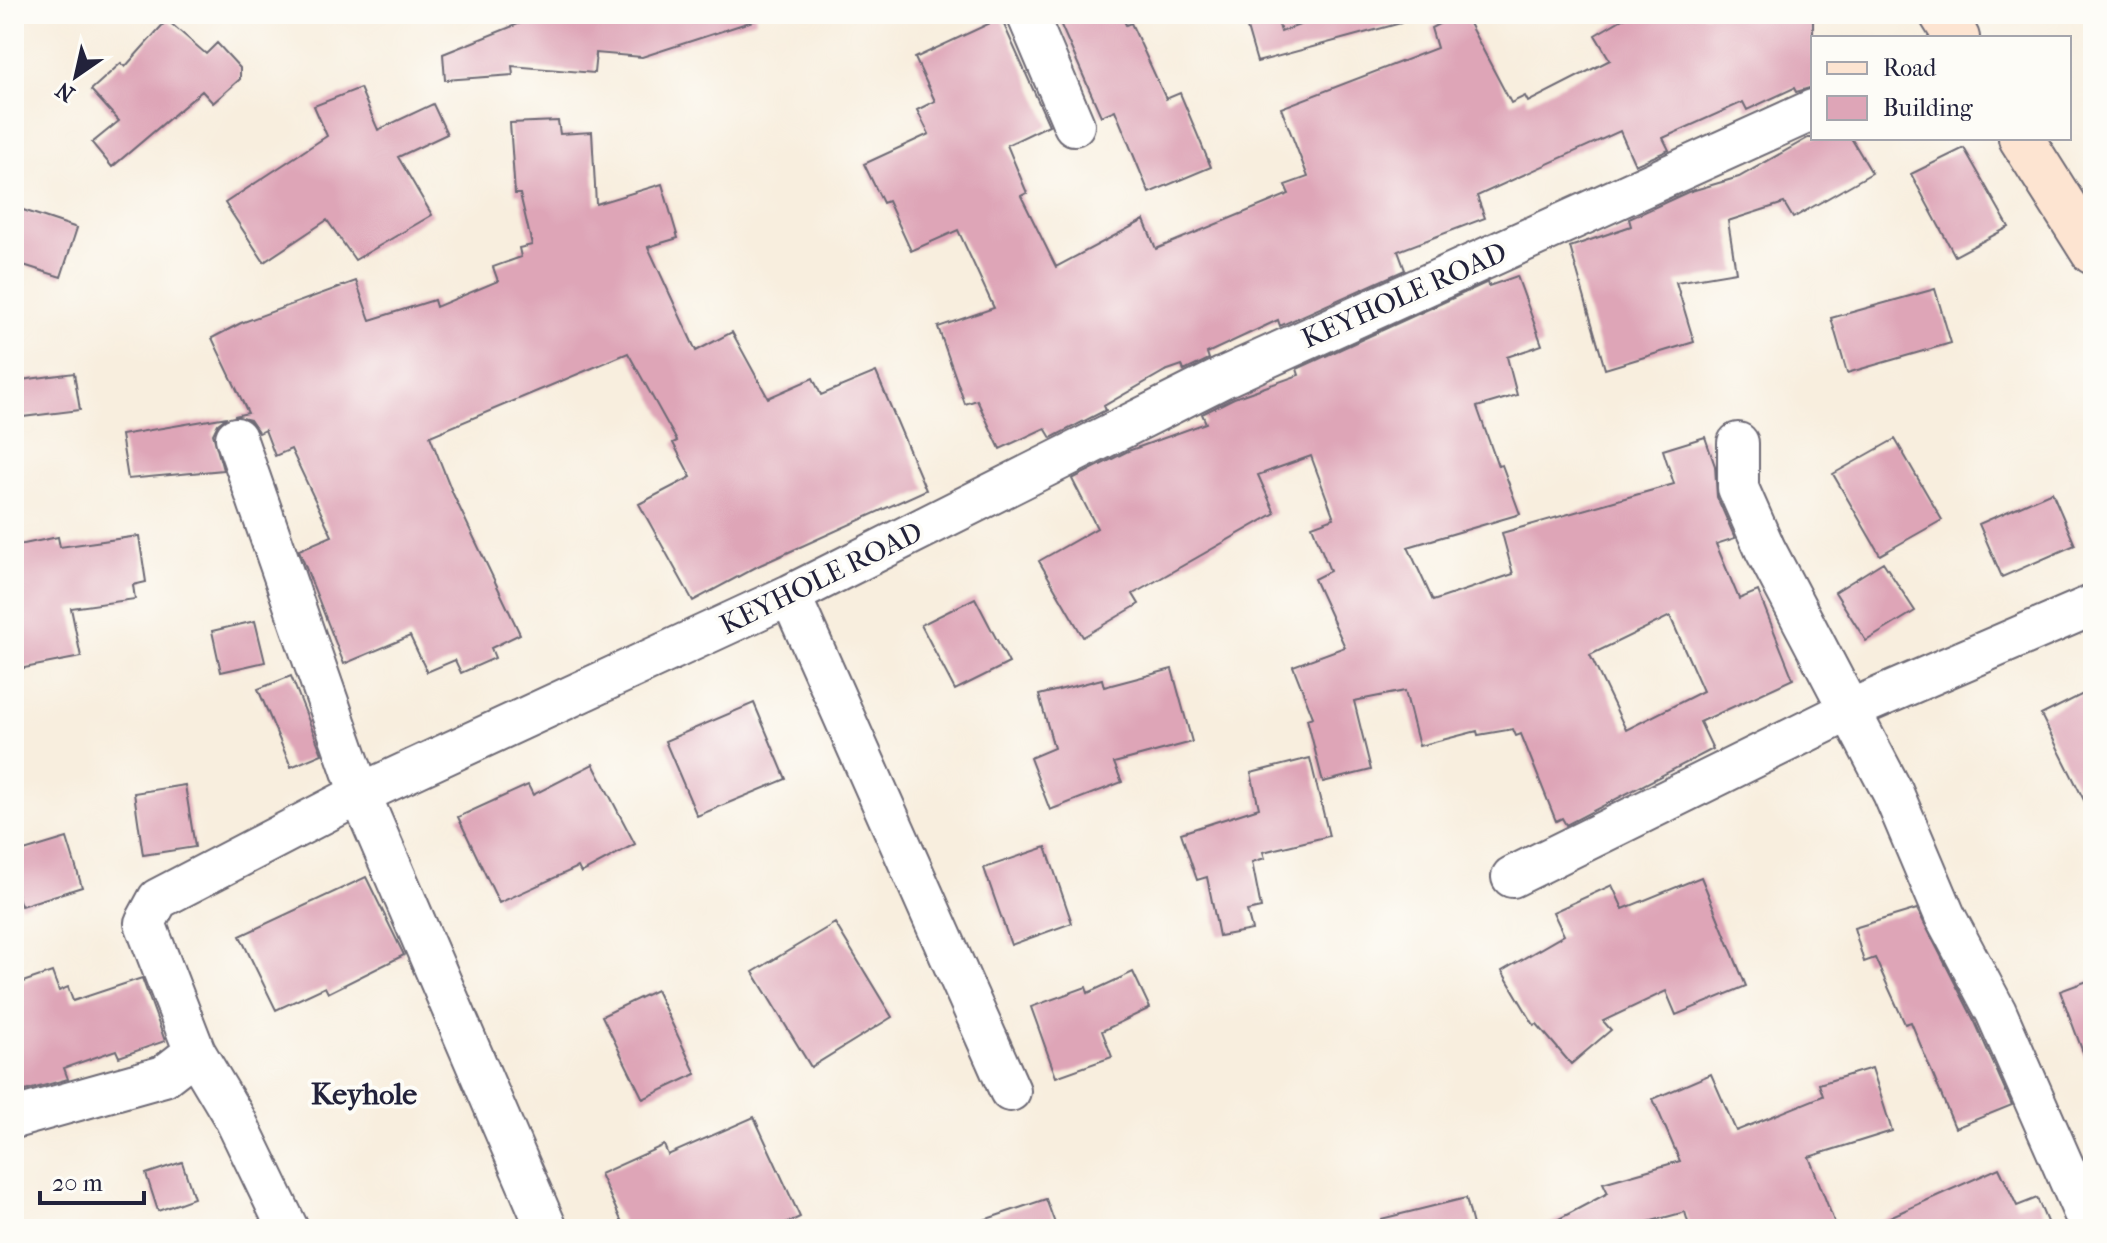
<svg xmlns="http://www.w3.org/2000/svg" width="2107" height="1243" viewBox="0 0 2107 1243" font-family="'IM FELL French Canon',serif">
<rect width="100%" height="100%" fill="#fdfcf7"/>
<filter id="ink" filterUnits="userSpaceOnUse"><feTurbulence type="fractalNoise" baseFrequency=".0125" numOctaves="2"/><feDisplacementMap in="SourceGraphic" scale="16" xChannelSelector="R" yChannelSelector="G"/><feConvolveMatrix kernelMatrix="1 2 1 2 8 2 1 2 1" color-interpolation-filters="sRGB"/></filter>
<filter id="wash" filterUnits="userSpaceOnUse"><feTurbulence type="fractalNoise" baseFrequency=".006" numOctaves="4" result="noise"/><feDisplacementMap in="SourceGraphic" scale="32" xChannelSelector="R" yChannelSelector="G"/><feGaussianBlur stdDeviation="1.8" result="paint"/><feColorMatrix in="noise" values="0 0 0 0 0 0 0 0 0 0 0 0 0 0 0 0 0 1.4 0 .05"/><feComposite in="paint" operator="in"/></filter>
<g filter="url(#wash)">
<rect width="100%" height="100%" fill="#f8eede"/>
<g id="blocks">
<path fill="#dea5b7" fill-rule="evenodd" d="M 543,14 L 755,14 L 756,20 L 642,57 L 596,53 L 594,73 L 512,66 L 513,75 L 445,80 L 443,54 Z
M 1056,14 L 1121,14 L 1126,25 L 1131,23 L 1166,99 L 1180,93 L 1211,167 L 1149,193 L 1115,110 L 1101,116 Z
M 1243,14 L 1276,14 L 1281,32 L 1329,14 L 1400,14 L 1401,23 L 1257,62 Z
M 1458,14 L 1464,14 L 1511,103 L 1525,96 L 1528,102 L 1610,60 L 1595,35 L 1631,14 L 1813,14 L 1813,87 L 1796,92 L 1794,88 L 1747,110 L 1743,102 L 1663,138 L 1669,150 L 1635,165 L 1620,131 L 1477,196 L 1485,218 L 1398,251 L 1405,270 L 1280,326 L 1278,320 L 1207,353 L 1209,359 L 1184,371 L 1182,365 L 1165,371 L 1104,406 L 1106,410 L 1051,438 L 1045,428 L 1000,449 L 977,400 L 965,404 L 938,327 L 994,308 L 958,230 L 911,251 L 888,201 L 883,203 L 864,164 L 929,134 L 917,110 L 935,101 L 915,58 L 1001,18 L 1049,125 L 1007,145 L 1027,193 L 1021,196 L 1056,267 L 1144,220 L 1156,249 L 1289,194 L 1285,185 L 1308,177 L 1281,108 L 1437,48 L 1431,28 Z
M 167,20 L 206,54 L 217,43 L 240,68 L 240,79 L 213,103 L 202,91 L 112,167 L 92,143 L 119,121 L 91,90 L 121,63 L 125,67 Z
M 360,88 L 378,130 L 433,104 L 447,134 L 398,157 L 432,215 L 355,260 L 327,220 L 264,262 L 225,203 L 327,136 L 314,106 Z
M 558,121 L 560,134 L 592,132 L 596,204 L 662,184 L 678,238 L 648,247 L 696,351 L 732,332 L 768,398 L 813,378 L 821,395 L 876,372 L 926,490 L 758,566 L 693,601 L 639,504 L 691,477 L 673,443 L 677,441 L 628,353 L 430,436 L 453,494 L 520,634 L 491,648 L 495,658 L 461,673 L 455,660 L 427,672 L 410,636 L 344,664 L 299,550 L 332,536 L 291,449 L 275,456 L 265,430 L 259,433 L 250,420 L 234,416 L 248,413 L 212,338 L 241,323 L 356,281 L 370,320 L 434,300 L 436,307 L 498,281 L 493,267 L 521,257 L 519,248 L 532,245 L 520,194 L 515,194 L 510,123 Z
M 1808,138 L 1851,138 L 1872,173 L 1793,218 L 1784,203 L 1728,221 L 1736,272 L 1676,282 L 1694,342 L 1605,369 L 1570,247 L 1631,226 L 1629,219 L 1688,192 L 1739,177 Z
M 1964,148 L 2009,227 L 1955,256 L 1911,174 Z
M 14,207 L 77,228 L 61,277 L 14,262 Z
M 1517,276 L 1542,345 L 1507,357 L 1517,395 L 1477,407 L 1498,466 L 1502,465 L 1520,514 L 1408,547 L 1433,601 L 1513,574 L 1502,533 L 1674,484 L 1663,450 L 1705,437 L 1715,466 L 1717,497 L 1735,538 L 1716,544 L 1739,599 L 1758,591 L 1793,679 L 1700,722 L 1713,749 L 1566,825 L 1562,818 L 1556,821 L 1521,734 L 1516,736 L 1513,729 L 1478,735 L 1477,731 L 1419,746 L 1405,691 L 1354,701 L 1371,770 L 1323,782 L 1307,719 L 1313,717 L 1293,666 L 1345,647 L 1314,579 L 1330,571 L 1312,526 L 1334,518 L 1311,456 L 1258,475 L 1275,513 L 1133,594 L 1139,604 L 1083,637 L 1039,561 L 1097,528 L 1072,479 L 1128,451 L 1206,423 L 1202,414 L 1234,398 L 1299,375 L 1297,369 L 1488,282 L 1489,286 ZM 1670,616 L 1703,691 L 1626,730 L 1590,655 Z
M 1935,289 L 1951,343 L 1847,373 L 1831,318 Z
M 74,373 L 80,410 L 14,418 L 14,381 Z
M 227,417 L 218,424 L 213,434 L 223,470 L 128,479 L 121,435 Z
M 1895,439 L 1942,520 L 1880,555 L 1833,474 Z
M 2052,492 L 2075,545 L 2002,577 L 1979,524 Z
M 139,536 L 146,582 L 133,585 L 135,599 L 71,608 L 81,657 L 14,670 L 14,546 L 58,537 L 60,547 Z
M 1883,562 L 1915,611 L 1866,641 L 1835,592 Z
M 975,598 L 1009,663 L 955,690 L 921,625 Z
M 255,621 L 265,662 L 221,672 L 212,631 Z
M 1172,669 L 1192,742 L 1114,763 L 1122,782 L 1050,810 L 1030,758 L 1054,748 L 1039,695 L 1102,679 L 1104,687 Z
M 291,676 L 322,754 L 291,767 L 258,689 Z
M 2093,689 L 2093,818 L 2041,715 Z
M 754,703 L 786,779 L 697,816 L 665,741 Z
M 1310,758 L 1329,836 L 1263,852 L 1265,858 L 1252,862 L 1261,908 L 1247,911 L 1252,930 L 1219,936 L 1207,877 L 1197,880 L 1181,833 L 1259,808 L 1251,773 Z
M 593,764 L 635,844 L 581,873 L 578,867 L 499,903 L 458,817 L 528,785 L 533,795 Z
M 185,785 L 195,847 L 143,855 L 134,793 Z
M 67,838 L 82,887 L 21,906 L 14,884 L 14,854 Z
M 1046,847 L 1072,923 L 1011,945 L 984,868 Z
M 366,877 L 404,955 L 328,993 L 325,987 L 276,1010 L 240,936 Z
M 1701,877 L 1746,986 L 1676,1015 L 1666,991 L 1603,1021 L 1611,1030 L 1571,1064 L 1537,1024 L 1534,1025 L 1502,971 L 1564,935 L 1553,912 L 1612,885 L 1623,909 Z
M 1917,909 L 1975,1022 L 2012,1105 L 1955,1128 L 1911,1022 L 1905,1024 L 1875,958 L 1864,962 L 1854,928 Z
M 835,923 L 892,1017 L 811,1067 L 753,972 Z
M 52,972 L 59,991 L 68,987 L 73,1001 L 142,978 L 165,1041 L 119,1057 L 116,1050 L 64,1068 L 68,1079 L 14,1094 L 14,985 Z
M 1133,972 L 1150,1008 L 1102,1031 L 1112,1057 L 1056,1077 L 1031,1007 L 1086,987 L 1088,993 Z
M 2093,979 L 2093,1071 L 2090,1071 L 2060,991 Z
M 656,990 L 696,1074 L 643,1099 L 602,1016 Z
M 1872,1068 L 1892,1131 L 1809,1157 L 1837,1229 L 1690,1229 L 1685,1212 L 1622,1229 L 1540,1229 L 1608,1193 L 1603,1183 L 1680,1161 L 1653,1099 L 1711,1074 L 1736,1131 L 1823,1096 L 1819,1084 Z
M 754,1117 L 800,1217 L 774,1229 L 625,1229 L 600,1174 L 664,1145 L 668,1155 Z
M 182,1162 L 194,1198 L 158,1211 L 146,1174 Z
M 1999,1168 L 2017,1206 L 2037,1198 L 2050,1229 L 1863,1229 Z
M 1466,1198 L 1474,1229 L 1382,1229 L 1381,1219 Z
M 1046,1199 L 1057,1229 L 973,1229 L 972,1224 Z"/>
</g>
</g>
<g filter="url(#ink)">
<use href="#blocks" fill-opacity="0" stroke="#6d6974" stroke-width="2"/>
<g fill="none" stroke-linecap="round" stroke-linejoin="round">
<defs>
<path id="street" d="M 1027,14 L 1074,125
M 236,438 L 360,794 L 547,1229
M 1738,443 L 1738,488 L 1765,549 L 1893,793 L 1945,916 L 1996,1012 L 2091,1229
M 790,595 L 1010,1091
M 1512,877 L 1852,709 L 2093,605
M 195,1052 L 235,1119 L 288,1229
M 14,1118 L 164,1076 L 195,1052 L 145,923 L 158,899 L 360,794 L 790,595 L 1224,377 L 1813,110"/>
<path id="secondary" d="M 1942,14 L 1957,38
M 2021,138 L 2093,252"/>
</defs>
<use href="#street" stroke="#6d6974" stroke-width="44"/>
<use href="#secondary" stroke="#6d6974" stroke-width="48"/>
<use href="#street" stroke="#fff" stroke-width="40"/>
<use href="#secondary" stroke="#fde4d1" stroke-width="44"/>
</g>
</g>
<g text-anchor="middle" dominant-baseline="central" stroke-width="8" stroke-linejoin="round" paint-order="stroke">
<g font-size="28" fill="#22223b" stroke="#fdfcf7">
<text transform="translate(1404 295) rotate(-24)">KEYHOLE ROAD</text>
<text transform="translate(821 578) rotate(-26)">KEYHOLE ROAD</text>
</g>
<g font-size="30" font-weight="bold" fill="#22223b" stroke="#fdfcf7">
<text x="364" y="1094">Keyhole</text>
</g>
</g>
<rect width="2107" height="1243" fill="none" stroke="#fdfcf7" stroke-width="48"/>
<rect x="1811" y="36" width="260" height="104" fill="#fdfcf7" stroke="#a5a5ac" stroke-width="2"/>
<rect x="1827" y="62" width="40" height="12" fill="#fde4d1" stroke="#a5a5ac" stroke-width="2"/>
<text x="1883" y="76" font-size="24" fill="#22223b">Road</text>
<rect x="1827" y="96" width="40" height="24" fill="#dea5b7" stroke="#a5a5ac" stroke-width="2"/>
<text x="1883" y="116" font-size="24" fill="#22223b">Building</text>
<g transform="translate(76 76) rotate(214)" stroke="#fdfcf7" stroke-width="6" paint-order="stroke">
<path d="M0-6L14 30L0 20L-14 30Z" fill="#22223b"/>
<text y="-12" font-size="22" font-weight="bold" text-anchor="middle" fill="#22223b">N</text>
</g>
<path d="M40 1191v12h104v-12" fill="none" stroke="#22223b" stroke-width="4"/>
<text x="52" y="1191" font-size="24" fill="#22223b" stroke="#fdfcf7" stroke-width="6" paint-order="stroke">20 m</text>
</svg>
